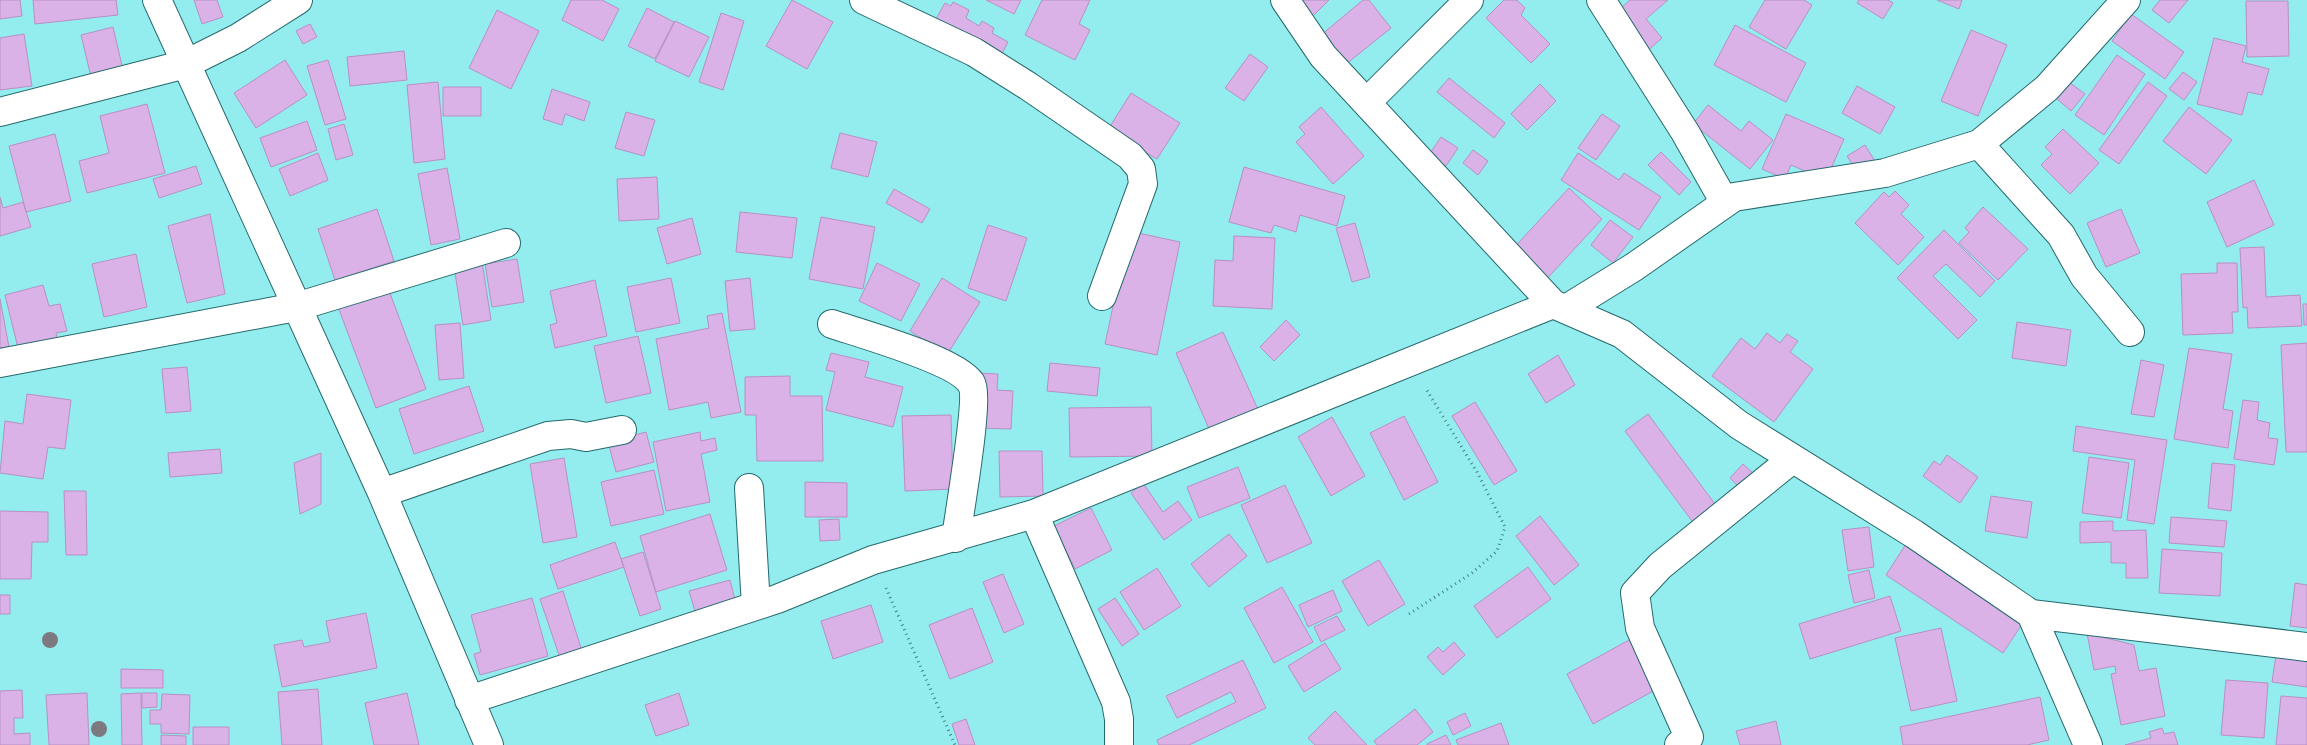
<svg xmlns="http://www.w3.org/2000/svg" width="2307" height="745" viewBox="0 0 2307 745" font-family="'Archivo Narrow',sans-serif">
<rect width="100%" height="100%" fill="#93ecee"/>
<path fill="#dbb2e7" stroke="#b890c4" d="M 0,0 L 20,0 L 22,16 L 0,19 Z
M 33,0 L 116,0 L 118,15 L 35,24 Z
M 194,0 L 217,0 L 223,17 L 202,24 Z
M 571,0 L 602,0 L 619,9 L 603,41 L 562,20 Z
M 792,0 L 833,22 L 807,69 L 766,46 Z
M 986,0 L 1021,0 L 1014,14 Z
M 1042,0 L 1090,0 L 1079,24 L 1090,30 L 1075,60 L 1025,35 Z
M 1294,0 L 1329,0 L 1312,17 Z
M 1363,0 L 1369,0 L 1391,28 L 1345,65 L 1321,35 Z
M 1504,0 L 1517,0 L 1525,8 L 1521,15 L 1550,44 L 1531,63 L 1486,18 Z
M 1630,0 L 1668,0 L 1646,19 L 1662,38 L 1645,53 L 1612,16 Z
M 1765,0 L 1804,0 L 1812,5 L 1786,49 L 1749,27 Z
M 1859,0 L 1888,0 L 1893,3 L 1883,19 L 1857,3 Z
M 1937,0 L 1962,0 L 1959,9 Z
M 2160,0 L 2188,0 L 2169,23 L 2152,10 Z
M 2246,1 L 2288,1 L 2289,56 L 2247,57 Z
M 953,2 L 969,10 L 966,18 L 979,26 L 982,21 L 994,28 L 992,33 L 1008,42 L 998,61 L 932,26 L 945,3 L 951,6 Z
M 647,8 L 674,22 L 655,59 L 628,46 Z
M 497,10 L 539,31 L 511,89 L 469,68 Z
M 721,13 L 744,21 L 723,90 L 699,82 Z
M 2131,14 L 2184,52 L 2165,79 L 2112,41 Z
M 675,21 L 709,37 L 689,77 L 655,61 Z
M 310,24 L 317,37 L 303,44 L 296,31 Z
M 1735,25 L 1806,63 L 1786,102 L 1714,65 Z
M 113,27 L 124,74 L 92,81 L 81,35 Z
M 1971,30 L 2007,45 L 1978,116 L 1941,101 Z
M 24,34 L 32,86 L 0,90 L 0,38 Z
M 2214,38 L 2246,46 L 2242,62 L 2269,69 L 2262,95 L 2248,92 L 2242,115 L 2197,104 Z
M 404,51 L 407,80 L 350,86 L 347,57 Z
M 1250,54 L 1268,67 L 1244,101 L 1225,88 Z
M 2117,55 L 2145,74 L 2104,135 L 2075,115 Z
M 285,60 L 307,95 L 256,128 L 234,93 Z
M 328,60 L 346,119 L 325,125 L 307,66 Z
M 2183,72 L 2197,82 L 2184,100 L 2169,89 Z
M 1449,78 L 1505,123 L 1494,138 L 1437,92 Z
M 438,82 L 445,159 L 414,163 L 407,85 Z
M 2069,82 L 2085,94 L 2071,111 L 2056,98 Z
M 2148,82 L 2167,96 L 2119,164 L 2099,150 Z
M 1540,84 L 1556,101 L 1527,130 L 1511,114 Z
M 1857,86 L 1895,107 L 1880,134 L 1842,113 Z
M 443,87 L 481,87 L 481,116 L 443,116 Z
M 552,89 L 590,102 L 584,121 L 565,114 L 562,125 L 543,119 Z
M 1131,93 L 1180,123 L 1157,159 L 1107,131 Z
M 147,104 L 165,173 L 87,193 L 79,161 L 109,153 L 100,116 Z
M 1708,105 L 1741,131 L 1749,121 L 1773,140 L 1750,169 L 1693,124 Z
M 1321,107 L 1364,156 L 1333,184 L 1296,142 L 1305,134 L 1299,127 Z
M 2189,107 L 2232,140 L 2206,174 L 2163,141 Z
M 626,112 L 655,120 L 644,156 L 615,148 Z
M 1602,114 L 1620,126 L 1596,160 L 1578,148 Z
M 1786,114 L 1844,139 L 1826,180 L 1791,165 L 1785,179 L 1762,169 Z
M 307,121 L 317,150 L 271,167 L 260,138 Z
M 344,124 L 353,155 L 336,160 L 328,129 Z
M 2063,129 L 2099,163 L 2070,194 L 2041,165 L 2052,154 L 2045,147 Z
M 840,133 L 877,142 L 868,177 L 831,168 Z
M 55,134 L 71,201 L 26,212 L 9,146 Z
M 1441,137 L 1458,148 L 1446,166 L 1429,155 Z
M 1865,145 L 1876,163 L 1858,173 L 1847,156 Z
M 1473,150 L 1488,161 L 1478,175 L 1463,163 Z
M 1661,152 L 1691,182 L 1679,195 L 1648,165 Z
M 318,153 L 328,180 L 290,196 L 279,169 Z
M 1578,153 L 1619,180 L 1624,173 L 1661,197 L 1639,230 L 1561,180 Z
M 196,166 L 202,184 L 159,198 L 153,179 Z
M 1244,167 L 1345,196 L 1337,226 L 1300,215 L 1296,232 L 1274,225 L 1271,233 L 1229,222 Z
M 447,168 L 460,239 L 431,245 L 418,174 Z
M 657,177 L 659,219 L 619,221 L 617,179 Z
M 2254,180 L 2274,225 L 2227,247 L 2207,202 Z
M 1569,188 L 1602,219 L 1542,284 L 1509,253 Z
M 894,189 L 930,209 L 922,223 L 886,203 Z
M 1895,191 L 1909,205 L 1901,214 L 1924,237 L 1898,265 L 1855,223 L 1884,192 L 1889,197 Z
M 0,197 L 3,208 L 23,202 L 31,227 L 0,236 Z
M 1983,207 L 2028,249 L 1998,280 L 1959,243 L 1969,232 L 1965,228 Z
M 377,209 L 394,261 L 335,280 L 318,229 Z
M 2121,209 L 2140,253 L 2106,267 L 2087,223 Z
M 740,212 L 797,218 L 792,258 L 736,252 Z
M 210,214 L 225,294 L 187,303 L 168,226 Z
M 821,217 L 875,227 L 863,289 L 809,279 Z
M 692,218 L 701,254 L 667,264 L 657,228 Z
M 1610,220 L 1633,237 L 1613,263 L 1591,245 Z
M 1355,223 L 1370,277 L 1352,282 L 1336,228 Z
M 988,225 L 1027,238 L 1006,301 L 968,288 Z
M 1944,230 L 1995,281 L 1980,297 L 1946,264 L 1933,276 L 1977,320 L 1958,339 L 1897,278 Z
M 1129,231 L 1180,242 L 1157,355 L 1105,344 Z
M 1234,236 L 1275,238 L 1272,309 L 1213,306 L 1215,260 L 1233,261 Z
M 2264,247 L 2266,297 L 2300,295 L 2302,326 L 2248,328 L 2247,307 L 2243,308 L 2240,248 Z
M 136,254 L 147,307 L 104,317 L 92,264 Z
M 517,259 L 524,302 L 492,307 L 485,264 Z
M 482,262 L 491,320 L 463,325 L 454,266 Z
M 877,263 L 920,284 L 901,321 L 859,301 Z
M 2217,263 L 2237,263 L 2238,312 L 2232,312 L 2233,333 L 2183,335 L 2181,274 L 2217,273 Z
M 671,278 L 680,323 L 636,332 L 627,287 Z
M 750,278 L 755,329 L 730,331 L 725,281 Z
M 942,278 L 980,302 L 947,355 L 910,331 Z
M 595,280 L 607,336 L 555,348 L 550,325 L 557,323 L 550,291 Z
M 43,285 L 49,306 L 60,304 L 67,331 L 56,333 L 57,338 L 18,348 L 5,295 Z
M 388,288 L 426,389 L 376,408 L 338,307 Z
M 0,299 L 9,347 L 0,348 Z
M 2303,304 L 2307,304 L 2307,325 L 2304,325 Z
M 722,313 L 741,412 L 711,418 L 708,402 L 669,410 L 656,339 L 709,328 L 707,316 Z
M 1286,320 L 1300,335 L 1274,361 L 1260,347 Z
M 2017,322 L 2071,330 L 2066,366 L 2012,358 Z
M 460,323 L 464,378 L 439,380 L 435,325 Z
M 1223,332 L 1261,416 L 1213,438 L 1176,353 Z
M 1767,333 L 1780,343 L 1787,334 L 1798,341 L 1790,352 L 1813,369 L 1774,422 L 1712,376 L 1741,338 L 1755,349 Z
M 638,336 L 651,393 L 606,403 L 594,346 Z
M 2307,343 L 2307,452 L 2286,452 L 2281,345 Z
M 2189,348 L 2232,354 L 2223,409 L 2233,411 L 2228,448 L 2174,439 Z
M 831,353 L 869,362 L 865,377 L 903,387 L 893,427 L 826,410 L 835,372 L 826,370 Z
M 1558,355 L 1575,385 L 1546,403 L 1528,374 Z
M 2141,360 L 2164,365 L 2154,417 L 2131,414 Z
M 1050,363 L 1100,368 L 1097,396 L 1047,391 Z
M 187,367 L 191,411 L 166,413 L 162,369 Z
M 978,373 L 998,374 L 997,390 L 1013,391 L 1011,429 L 976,428 Z
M 790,376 L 790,396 L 822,396 L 823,461 L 757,461 L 756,415 L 745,415 L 745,377 Z
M 469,386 L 484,431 L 414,454 L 399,409 Z
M 27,394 L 71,400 L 65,449 L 48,447 L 43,479 L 0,473 L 5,421 L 23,424 Z
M 2243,400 L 2259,402 L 2257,420 L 2270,423 L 2268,438 L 2278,439 L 2274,465 L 2234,459 Z
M 1475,402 L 1517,471 L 1494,485 L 1452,416 Z
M 1151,407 L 1152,456 L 1070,457 L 1069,408 Z
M 1648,414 L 1718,508 L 1695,525 L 1625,431 Z
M 951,415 L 953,489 L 905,491 L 902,416 Z
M 1404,416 L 1438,482 L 1404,500 L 1370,433 Z
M 1332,417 L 1365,476 L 1331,496 L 1298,437 Z
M 2076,426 L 2167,440 L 2154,524 L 2127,520 L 2135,460 L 2073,451 Z
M 646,432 L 654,462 L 616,472 L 608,442 Z
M 700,432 L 701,441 L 715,438 L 717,450 L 701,454 L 710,502 L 666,511 L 653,442 Z
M 220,449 L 222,473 L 170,477 L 168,453 Z
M 999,451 L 1042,451 L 1043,496 L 1000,497 Z
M 321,453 L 321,504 L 300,514 L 294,463 Z
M 1947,455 L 1978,477 L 1960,503 L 1923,476 L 1934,461 L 1940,465 Z
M 2089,457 L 2129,463 L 2121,518 L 2082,513 Z
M 564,458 L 577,537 L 543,543 L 530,464 Z
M 2212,463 L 2235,465 L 2231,511 L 2208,508 Z
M 1743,464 L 1754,474 L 1740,488 L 1730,478 Z
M 1238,467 L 1250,498 L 1199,518 L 1187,487 Z
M 654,470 L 664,514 L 611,526 L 601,482 Z
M 805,482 L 847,483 L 847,517 L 805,517 Z
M 1143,483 L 1163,512 L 1178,501 L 1192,520 L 1164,540 L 1131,493 Z
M 1285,485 L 1312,543 L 1267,563 L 1241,505 Z
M 64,491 L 86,491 L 87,555 L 66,555 Z
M 1991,496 L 2032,502 L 2027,538 L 1985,531 Z
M 1091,508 L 1112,550 L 1075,569 L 1054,526 Z
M 0,511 L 48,512 L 48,542 L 32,542 L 31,579 L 0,579 Z
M 710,514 L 727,570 L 656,592 L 640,536 Z
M 1540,516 L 1579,565 L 1554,585 L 1516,536 Z
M 2171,517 L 2227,521 L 2224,547 L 2169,543 Z
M 839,519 L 840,540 L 820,541 L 819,520 Z
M 2113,521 L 2113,531 L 2146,530 L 2148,578 L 2126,578 L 2126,563 L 2111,563 L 2111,542 L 2080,543 L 2080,522 Z
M 1869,527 L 1874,567 L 1848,571 L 1842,530 Z
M 1229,534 L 1247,556 L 1209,587 L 1191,564 Z
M 1908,541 L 2026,618 L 2003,653 L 1886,575 Z
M 615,542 L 624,567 L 558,589 L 550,565 Z
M 2162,549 L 2222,553 L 2220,596 L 2159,593 Z
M 643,552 L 661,609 L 640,616 L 621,559 Z
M 1379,560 L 1405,604 L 1368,626 L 1342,581 Z
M 1528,567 L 1551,599 L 1497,638 L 1474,606 Z
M 1157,568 L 1181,606 L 1144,630 L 1120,592 Z
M 1869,570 L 1875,598 L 1854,603 L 1848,575 Z
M 1003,574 L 1024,624 L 1004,633 L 983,582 Z
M 730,580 L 735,600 L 695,611 L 689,591 Z
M 2295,583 L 2307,585 L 2307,628 L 2290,626 Z
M 1282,587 L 1313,642 L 1274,663 L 1244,608 Z
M 1333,590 L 1342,611 L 1308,627 L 1299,605 Z
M 563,591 L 582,651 L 560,658 L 540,599 Z
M 0,595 L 10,595 L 10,614 L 0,614 Z
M 1890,596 L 1901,631 L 1810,659 L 1799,624 Z
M 532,598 L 548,656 L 480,675 L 474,654 L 481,652 L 471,615 Z
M 1115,598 L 1139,634 L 1122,646 L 1098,609 Z
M 871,605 L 883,642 L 833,659 L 821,621 Z
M 972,608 L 993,662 L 950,679 L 929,625 Z
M 366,613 L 377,668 L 282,687 L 274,645 L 302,640 L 304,647 L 330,642 L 326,621 Z
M 1337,616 L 1345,630 L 1321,642 L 1314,627 Z
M 1941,628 L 1957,701 L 1911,711 L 1895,638 Z
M 2087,633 L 2134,645 L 2139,671 L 2156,668 L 2165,716 L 2121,725 L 2111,674 L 2116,673 L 2115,666 L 2094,670 Z
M 1631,639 L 1657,689 L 1593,724 L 1567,674 Z
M 1454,642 L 1465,655 L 1443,675 L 1427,657 L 1438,647 L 1443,652 Z
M 1325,643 L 1341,669 L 1304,692 L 1288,666 Z
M 2277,648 L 2307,652 L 2307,687 L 2272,682 Z
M 1243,660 L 1266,708 L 1189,745 L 1159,745 L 1157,740 L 1236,702 L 1231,692 L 1177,718 L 1166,696 Z
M 121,669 L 163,670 L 163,688 L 121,688 Z
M 2226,680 L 2268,683 L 2264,738 L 2221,735 Z
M 318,689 L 322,745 L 282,745 L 278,692 Z
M 22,690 L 23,718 L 14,718 L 14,734 L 30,733 L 30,745 L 0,745 L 0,691 Z
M 87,693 L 89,745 L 49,745 L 46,695 Z
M 141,693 L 142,745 L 122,745 L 121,694 Z
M 142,693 L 157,693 L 157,707 L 142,708 Z
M 407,693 L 419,745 L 374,745 L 365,703 Z
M 679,693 L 689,725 L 656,736 L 645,705 Z
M 162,694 L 190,695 L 189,734 L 161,733 L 161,724 L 150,724 L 150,710 L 161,710 Z
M 2281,696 L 2307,698 L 2307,745 L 2276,745 Z
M 2040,697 L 2049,740 L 2027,745 L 1903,745 L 1900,727 Z
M 1415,709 L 1433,732 L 1417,745 L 1377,745 L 1374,741 Z
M 1335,711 L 1367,745 L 1315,745 L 1308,738 Z
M 1465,713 L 1471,726 L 1453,735 L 1447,722 Z
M 966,719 L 975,745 L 959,745 L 952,724 Z
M 1776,721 L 1781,745 L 1740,745 L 1736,731 Z
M 1501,723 L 1509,745 L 1458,745 L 1456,740 Z
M 193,727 L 229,727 L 229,745 L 193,745 Z
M 2162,728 L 2164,734 L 2174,732 L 2178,745 L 2125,745 L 2151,738 L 2149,732 Z
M 161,735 L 186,736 L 186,745 L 161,745 Z
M 1446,735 L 1451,745 L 1427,745 L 1427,744 Z"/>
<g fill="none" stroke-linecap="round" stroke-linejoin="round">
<defs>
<path id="minor" d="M 157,0 L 382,493 L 489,745
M 864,0 L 974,52 L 1028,86 L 1130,156 L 1141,169 L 1143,184 L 1102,296
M 1285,0 L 1323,56 L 1553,304 L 1622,334 L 1739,425 L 1914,534 L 2031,614 L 2307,647
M 1601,0 L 1685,132 L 1724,201
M 1367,102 L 1469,0
M 0,112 L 186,64 L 238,38 L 298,0
M 1979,144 L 2061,235 L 2084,276 L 2130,332
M 1566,309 L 1634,267 L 1734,197 L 1885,173 L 1979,144 L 2047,88 L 2126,0
M 832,324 C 862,334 956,360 971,383 C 980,397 959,514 956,538
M 0,363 L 296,307 L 506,243
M 749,488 L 756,606
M 382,493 L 548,436 L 571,434 L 586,437 L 622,430
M 1034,514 L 1116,702 L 1119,719 L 1119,745
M 2031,614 L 2088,745
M 469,700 L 777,599 L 873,560 L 1034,514 L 1553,304
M 1679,745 L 1689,737 L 1640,628 L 1635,593 L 1660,566 L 1791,460"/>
</defs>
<use href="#minor" stroke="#256a6d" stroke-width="30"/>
<path stroke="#448183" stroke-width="3" stroke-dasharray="1 4" stroke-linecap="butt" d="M 886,588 L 955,745
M 1409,614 L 1472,573 L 1497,551 L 1505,527 L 1477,472 L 1426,389"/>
<use href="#minor" stroke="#fff" stroke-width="28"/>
</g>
<g fill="#7c797f">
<circle cx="50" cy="640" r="8"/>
<circle cx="99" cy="729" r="8"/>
</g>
</svg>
